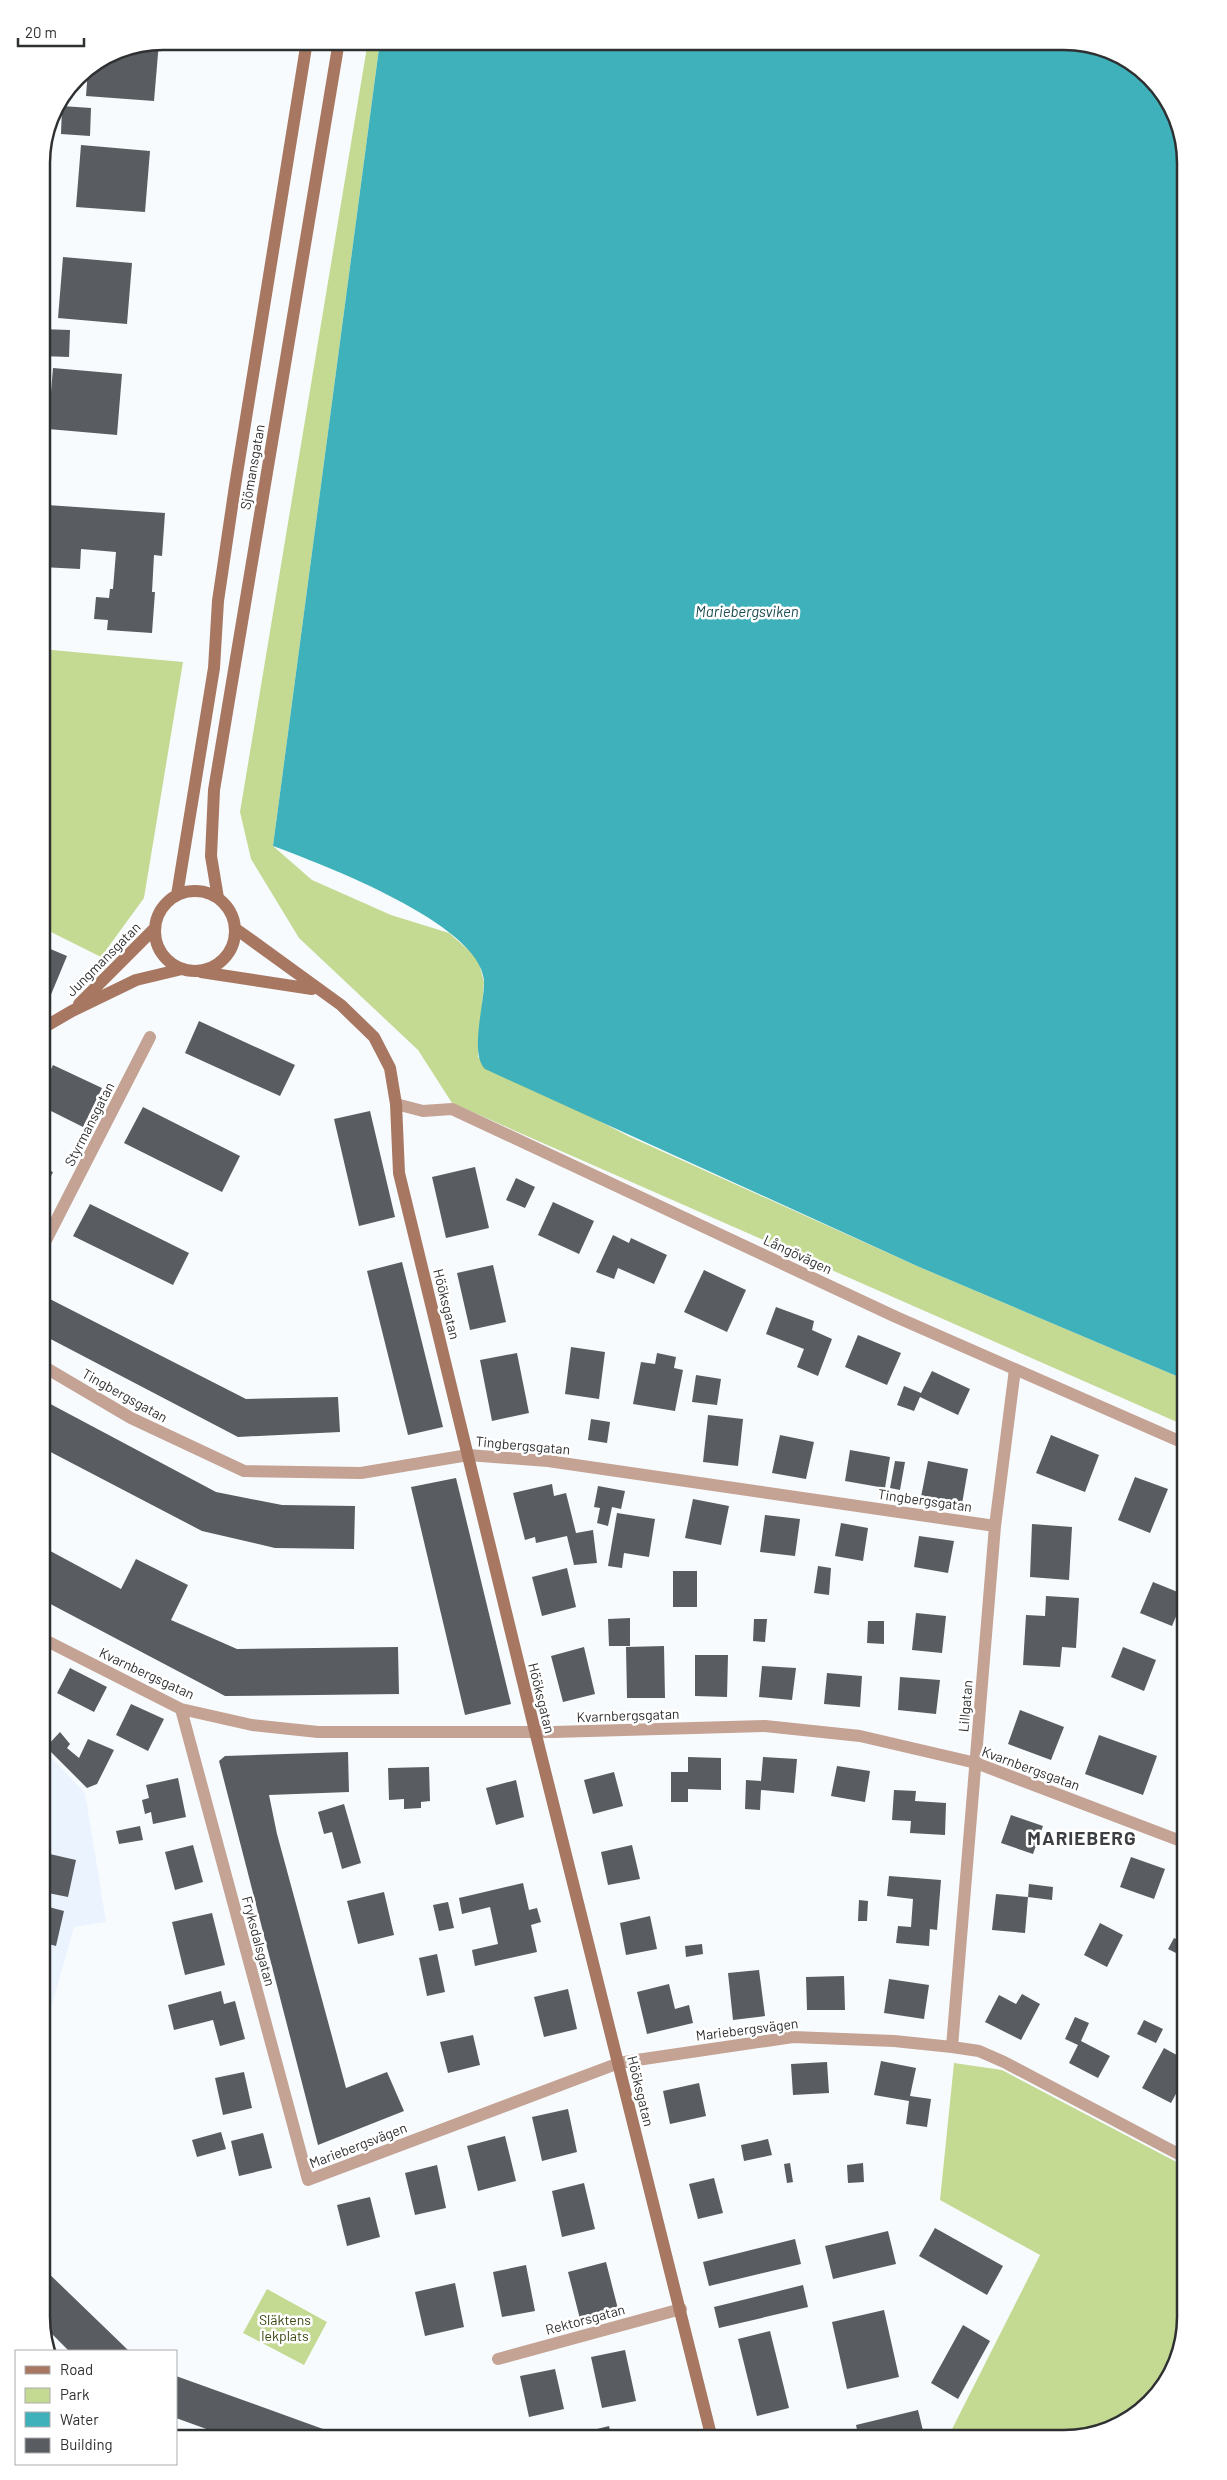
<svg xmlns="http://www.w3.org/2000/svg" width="1227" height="2480" viewBox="0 0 1227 2480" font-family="Barlow,sans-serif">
<rect width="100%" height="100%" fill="#f7fbfe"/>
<path fill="#eaf3fe" d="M 41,1747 L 85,1793 L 106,1922 L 74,1927 L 47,2022 L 41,2022 Z"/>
<path fill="#c4da93" d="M 368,41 L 380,41 L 273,846 L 312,880 L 391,915 L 449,933 L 473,954 L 479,963 L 484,982 L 478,1057 L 628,1136 L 917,1266 L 1186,1380 L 1186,1426 L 452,1103 L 418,1050 L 299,938 L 251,859 L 240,812 Z
M 41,649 L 183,662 L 144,898 L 101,957 L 41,927 Z
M 954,2063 L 1002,2070 L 1186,2167 L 1186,2318 L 1165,2385 L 1111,2430 L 1064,2439 L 947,2439 L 1040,2255 L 940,2200 Z
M 267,2289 L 327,2322 L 304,2365 L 243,2333 Z"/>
<path fill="#3eb1ba" d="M 380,41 L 1073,42 L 1138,66 L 1177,116 L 1186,163 L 1186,1380 L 917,1266 L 485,1069 C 469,1053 485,1003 484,980 C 479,923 321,864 273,846 Z"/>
<path fill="#595c60" d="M 159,42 L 154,101 L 86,96 L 88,69 L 116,50 Z
M 62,106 L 91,108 L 90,136 L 61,134 Z
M 81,145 L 150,151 L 145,212 L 76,207 Z
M 63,257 L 132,263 L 127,324 L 58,318 Z
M 41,329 L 70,330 L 69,357 L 41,356 Z
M 53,368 L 122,374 L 117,435 L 48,429 Z
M 47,505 L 165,513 L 162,556 L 154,555 L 152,592 L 155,592 L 152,633 L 107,630 L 108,620 L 94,619 L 96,597 L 109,598 L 110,589 L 113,589 L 116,552 L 81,549 L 80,569 L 42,567 Z
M 41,945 L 67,956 L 50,997 L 41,994 Z
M 199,1021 L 295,1065 L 280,1096 L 185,1053 Z
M 53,1065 L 102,1088 L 83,1127 L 41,1106 L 41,1089 Z
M 143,1107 L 240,1156 L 222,1192 L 124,1143 Z
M 370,1111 L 395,1217 L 359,1226 L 334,1119 Z
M 41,1167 L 53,1172 L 41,1196 Z
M 475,1167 L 489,1228 L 446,1238 L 432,1177 Z
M 516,1178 L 535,1187 L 525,1208 L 506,1200 Z
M 553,1202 L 594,1221 L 579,1254 L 538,1235 Z
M 90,1204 L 189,1253 L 173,1285 L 73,1236 Z
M 613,1235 L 629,1243 L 631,1238 L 667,1255 L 654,1284 L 618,1268 L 614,1279 L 596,1272 Z
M 402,1262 L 443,1427 L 408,1435 L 367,1271 Z
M 493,1265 L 506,1322 L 470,1330 L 457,1273 Z
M 704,1270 L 746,1290 L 727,1332 L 684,1312 Z
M 42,1295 L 246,1399 L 338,1397 L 340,1432 L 238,1437 L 41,1334 Z
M 776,1307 L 814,1321 L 812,1330 L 832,1339 L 818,1376 L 797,1367 L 804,1349 L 766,1334 Z
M 858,1335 L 901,1353 L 887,1385 L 845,1367 Z
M 571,1347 L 605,1352 L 599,1399 L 565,1394 Z
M 517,1353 L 529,1413 L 492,1421 L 480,1360 Z
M 657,1353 L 676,1357 L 674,1368 L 683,1370 L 675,1411 L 633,1404 L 641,1362 L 655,1364 Z
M 932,1371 L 970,1389 L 958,1415 L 920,1397 L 914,1411 L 897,1405 L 904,1386 L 921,1393 Z
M 696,1375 L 721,1379 L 717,1405 L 692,1402 Z
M 41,1399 L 216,1492 L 282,1505 L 355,1506 L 354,1549 L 275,1548 L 202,1531 L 41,1447 Z
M 708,1415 L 743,1419 L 738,1466 L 703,1462 Z
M 591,1419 L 610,1422 L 607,1443 L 588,1440 Z
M 780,1435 L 814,1442 L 806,1479 L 772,1473 Z
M 1051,1435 L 1099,1455 L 1085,1492 L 1036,1473 Z
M 850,1450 L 890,1457 L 885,1488 L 845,1481 Z
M 895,1461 L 905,1462 L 900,1490 L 890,1488 Z
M 928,1461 L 968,1469 L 962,1504 L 921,1497 Z
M 1135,1477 L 1168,1489 L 1150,1533 L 1118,1520 Z
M 456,1478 L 511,1704 L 465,1715 L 411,1487 Z
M 552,1484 L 554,1496 L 566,1493 L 576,1533 L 593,1530 L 597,1563 L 574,1565 L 567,1536 L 536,1543 L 535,1537 L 525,1540 L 513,1493 Z
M 598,1486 L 625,1491 L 621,1509 L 612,1507 L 608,1526 L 597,1523 L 600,1508 L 594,1507 Z
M 693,1499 L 729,1506 L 721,1545 L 685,1538 Z
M 617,1513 L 655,1519 L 649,1557 L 624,1553 L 622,1568 L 608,1566 Z
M 765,1515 L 800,1519 L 795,1556 L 760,1552 Z
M 841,1523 L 868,1528 L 863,1561 L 835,1556 Z
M 1032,1524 L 1072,1527 L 1069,1580 L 1030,1577 Z
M 919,1536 L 954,1541 L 948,1573 L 914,1567 Z
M 41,1546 L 121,1589 L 136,1559 L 188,1585 L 171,1620 L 237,1649 L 398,1647 L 399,1694 L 225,1696 L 41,1599 Z
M 818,1566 L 831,1568 L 829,1595 L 814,1593 Z
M 567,1568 L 576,1607 L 542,1616 L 532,1577 Z
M 673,1571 L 697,1571 L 697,1607 L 673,1607 Z
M 1153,1582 L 1185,1595 L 1172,1626 L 1140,1613 Z
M 1046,1596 L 1079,1598 L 1076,1648 L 1062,1647 L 1060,1667 L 1023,1665 L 1026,1615 L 1045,1616 Z
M 916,1613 L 946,1616 L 942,1653 L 912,1650 Z
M 630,1618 L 630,1646 L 609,1646 L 608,1619 Z
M 754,1619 L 767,1619 L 765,1642 L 753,1641 Z
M 868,1621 L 884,1621 L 884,1644 L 867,1643 Z
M 664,1646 L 665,1698 L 627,1698 L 626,1647 Z
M 584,1647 L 595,1694 L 563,1702 L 551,1656 Z
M 1123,1647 L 1156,1660 L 1144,1691 L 1111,1677 Z
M 695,1655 L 728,1655 L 727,1697 L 695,1696 Z
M 762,1666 L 796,1668 L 792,1700 L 759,1697 Z
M 70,1668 L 107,1687 L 94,1712 L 57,1693 Z
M 827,1673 L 862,1676 L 860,1707 L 824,1704 Z
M 900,1677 L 940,1680 L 936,1714 L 898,1710 Z
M 1186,1693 L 1186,1709 L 1180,1707 Z
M 131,1704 L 164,1719 L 148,1751 L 116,1735 Z
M 1020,1710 L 1064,1727 L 1051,1760 L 1008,1744 Z
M 60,1732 L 70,1744 L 67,1748 L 79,1758 L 88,1739 L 114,1750 L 97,1784 L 87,1788 L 46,1747 Z
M 1099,1735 L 1157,1756 L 1143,1795 L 1085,1774 Z
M 348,1752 L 349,1792 L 269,1795 L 277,1834 L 346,2088 L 387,2072 L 404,2111 L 318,2145 L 219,1761 L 225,1756 Z
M 688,1757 L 721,1758 L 721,1790 L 688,1789 L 688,1802 L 671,1802 L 671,1772 L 688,1772 Z
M 763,1757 L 797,1759 L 794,1793 L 761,1790 L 760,1810 L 745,1809 L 746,1780 L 761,1781 Z
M 837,1766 L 870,1771 L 865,1802 L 831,1796 Z
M 429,1767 L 430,1801 L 421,1802 L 421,1808 L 404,1809 L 404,1799 L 389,1800 L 388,1768 Z
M 614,1772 L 623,1806 L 593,1814 L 584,1780 Z
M 178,1778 L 186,1817 L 153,1824 L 151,1812 L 145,1814 L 142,1800 L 149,1798 L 146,1785 Z
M 516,1780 L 524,1817 L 496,1825 L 486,1788 Z
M 894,1790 L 916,1791 L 915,1801 L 946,1803 L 945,1835 L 910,1833 L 911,1821 L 892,1820 Z
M 344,1804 L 361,1863 L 342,1869 L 332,1832 L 324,1834 L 318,1812 Z
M 1011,1815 L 1043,1826 L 1033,1854 L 1001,1843 Z
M 140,1826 L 143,1840 L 119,1844 L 116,1831 Z
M 193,1845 L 203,1882 L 175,1890 L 165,1852 Z
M 632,1845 L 640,1879 L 608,1885 L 601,1852 Z
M 41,1852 L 76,1860 L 68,1897 L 48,1893 L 45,1906 L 64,1911 L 56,1946 L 41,1942 Z
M 1131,1857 L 1165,1869 L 1154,1899 L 1120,1887 Z
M 889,1876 L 941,1880 L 937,1930 L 930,1929 L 929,1946 L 896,1943 L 898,1926 L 911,1927 L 913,1899 L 887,1896 Z
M 523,1883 L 529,1910 L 537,1908 L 541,1922 L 531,1925 L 537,1952 L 475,1966 L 472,1950 L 498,1944 L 490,1907 L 462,1914 L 459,1898 Z
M 1029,1884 L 1053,1887 L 1052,1900 L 1028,1897 Z
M 384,1892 L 394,1935 L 358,1944 L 347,1901 Z
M 996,1894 L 1028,1897 L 1025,1933 L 992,1930 Z
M 859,1900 L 868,1901 L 867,1921 L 858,1921 Z
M 448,1902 L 454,1928 L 439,1931 L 433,1905 Z
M 212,1913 L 225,1965 L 185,1975 L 172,1922 Z
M 650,1916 L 657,1949 L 626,1955 L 620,1923 Z
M 1100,1923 L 1123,1935 L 1107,1967 L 1084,1955 Z
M 1174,1938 L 1186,1944 L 1186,1958 L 1168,1949 Z
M 702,1944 L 703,1954 L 686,1957 L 685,1946 Z
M 437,1954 L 445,1992 L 427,1996 L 419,1958 Z
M 41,1960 L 51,1962 L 42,1998 L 41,1998 Z
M 759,1970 L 765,2016 L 733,2020 L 728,1973 Z
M 844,1976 L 845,2010 L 807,2010 L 806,1977 Z
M 889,1979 L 929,1985 L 924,2019 L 884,2013 Z
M 669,1984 L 675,2009 L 689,2005 L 693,2023 L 647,2034 L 637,1992 Z
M 568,1989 L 577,2029 L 544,2037 L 534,1997 Z
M 221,1991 L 224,2004 L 235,2001 L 245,2039 L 220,2046 L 213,2020 L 174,2030 L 168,2005 Z
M 1022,1994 L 1040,2004 L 1021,2040 L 985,2022 L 999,1995 L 1016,2004 Z
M 1075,2017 L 1089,2023 L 1081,2041 L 1110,2056 L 1098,2078 L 1069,2063 L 1078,2045 L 1065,2039 Z
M 1144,2020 L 1163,2029 L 1156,2043 L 1137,2034 Z
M 473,2035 L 480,2065 L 448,2073 L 440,2042 Z
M 1164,2048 L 1184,2059 L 1177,2073 L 1185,2077 L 1171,2103 L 1142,2088 Z
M 881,2061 L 916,2068 L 910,2096 L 931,2099 L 927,2127 L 906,2124 L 909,2101 L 874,2095 Z
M 827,2062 L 829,2093 L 793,2095 L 791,2064 Z
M 244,2072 L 252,2108 L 223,2115 L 215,2078 Z
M 699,2083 L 706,2116 L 670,2124 L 663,2091 Z
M 568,2109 L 577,2152 L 542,2161 L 532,2117 Z
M 221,2132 L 226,2149 L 197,2157 L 192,2140 Z
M 263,2133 L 272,2168 L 239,2176 L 231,2141 Z
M 505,2136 L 516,2181 L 478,2191 L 467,2146 Z
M 768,2139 L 772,2155 L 744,2161 L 741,2145 Z
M 790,2163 L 793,2182 L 787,2183 L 784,2164 Z
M 863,2163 L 864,2182 L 848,2183 L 847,2165 Z
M 437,2165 L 446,2208 L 415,2215 L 405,2173 Z
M 714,2178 L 723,2213 L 698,2219 L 689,2184 Z
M 584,2183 L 595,2229 L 562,2237 L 552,2191 Z
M 370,2197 L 380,2237 L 347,2246 L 337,2205 Z
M 935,2228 L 1003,2266 L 987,2295 L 919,2256 Z
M 888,2231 L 896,2264 L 833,2279 L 825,2246 Z
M 795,2239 L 801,2264 L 709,2286 L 703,2262 Z
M 606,2262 L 618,2309 L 580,2319 L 568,2272 Z
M 526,2265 L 535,2311 L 502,2317 L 493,2272 Z
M 41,2266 L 129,2351 L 69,2351 L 43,2325 Z
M 455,2283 L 464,2327 L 425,2336 L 415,2292 Z
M 803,2285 L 808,2307 L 719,2328 L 714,2307 Z
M 884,2310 L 899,2377 L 847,2389 L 832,2322 Z
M 963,2325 L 990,2341 L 958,2399 L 931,2383 Z
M 770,2331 L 789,2408 L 757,2416 L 738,2339 Z
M 625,2350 L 636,2401 L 602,2408 L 591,2357 Z
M 555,2369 L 564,2409 L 529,2417 L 520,2376 Z
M 176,2376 L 323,2429 L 319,2439 L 234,2439 L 176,2418 Z
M 918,2410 L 925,2439 L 859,2439 L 856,2425 Z
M 609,2426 L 612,2439 L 595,2439 L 593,2430 Z
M 647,2432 L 649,2439 L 621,2439 L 621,2438 Z"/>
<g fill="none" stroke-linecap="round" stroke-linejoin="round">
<path stroke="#c4a294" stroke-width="12" d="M 396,1104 L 423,1111 L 452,1109 L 896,1317 L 1186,1444
M 41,1250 L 150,1037
M 41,1365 L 131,1418 L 244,1471 L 361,1473 L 468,1455 L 548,1461 L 995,1526
M 41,1638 L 181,1709 L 252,1725 L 318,1732 L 554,1732 L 765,1726 L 860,1736 L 976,1763 L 1186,1843
M 181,1709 L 308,2180 L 619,2063 L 637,2060 L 793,2037 L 894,2041 L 952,2047 L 979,2051 L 1004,2062 L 1186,2158
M 952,2047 L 995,1526 L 1015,1369
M 498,2359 L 681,2309"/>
<path stroke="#a87762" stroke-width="12" d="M155 931a40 40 0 1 1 80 0a40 40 0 1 1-80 0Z
M 177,895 L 214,668 L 218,601 L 235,486 L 307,41
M 218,898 L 211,856 L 214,790 L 339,41
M 236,929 L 341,1005 L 374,1037 L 390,1068 L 396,1104 L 399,1173 L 535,1731 L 712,2439
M 201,972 L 312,989
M 79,1004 L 155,928
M 41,1029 L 72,1011 L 136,980 L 182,969"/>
</g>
<g text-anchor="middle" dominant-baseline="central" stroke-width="5" stroke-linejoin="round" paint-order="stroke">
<g font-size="14" fill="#2f3032" stroke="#fff">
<text transform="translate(252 467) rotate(-80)">Sjömansgatan</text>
<text transform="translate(103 959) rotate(-45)">Jungmansgatan</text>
<text transform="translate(89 1124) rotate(-63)">Styrmansgatan</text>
<text transform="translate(798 1254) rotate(25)">Långövägen</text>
<text transform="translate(447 1304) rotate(76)">Hööksgatan</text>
<text transform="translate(125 1395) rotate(29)">Tingbergsgatan</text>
<text transform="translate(523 1445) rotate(5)">Tingbergsgatan</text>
<text transform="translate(925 1500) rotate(8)">Tingbergsgatan</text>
<text transform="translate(147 1673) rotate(25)">Kvarnbergsgatan</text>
<text transform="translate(542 1698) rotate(76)">Hööksgatan</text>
<text transform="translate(965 1706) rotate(-85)">Lillgatan</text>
<text transform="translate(628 1715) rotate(-2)">Kvarnbergsgatan</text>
<text transform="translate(1031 1768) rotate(20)">Kvarnbergsgatan</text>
<text transform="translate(259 1941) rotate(75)">Fryksdalsgatan</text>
<text transform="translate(747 2029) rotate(-7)">Mariebergsvägen</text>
<text transform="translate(641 2091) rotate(76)">Hööksgatan</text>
<text transform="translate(358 2145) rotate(-21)">Mariebergsvägen</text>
<text transform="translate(585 2319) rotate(-15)">Rektorsgatan</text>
</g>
<g font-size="14" fill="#37450e" stroke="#fff">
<text x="285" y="2319">Släktens<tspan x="285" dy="16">lekplats</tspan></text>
</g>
<g font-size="15" font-style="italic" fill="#1c4d51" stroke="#fff">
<text x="747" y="611">Mariebergsviken</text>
</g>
<g font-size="19" font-weight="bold" letter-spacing="1" fill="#3c3f43" stroke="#fff">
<text x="1082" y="1837">MARIEBERG</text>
</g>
</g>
<path d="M0 0H1227V2480H0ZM163 50H1064A113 113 0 0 1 1177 163V2317A113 113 0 0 1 1064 2430H163A113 113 0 0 1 50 2317V163A113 113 0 0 1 163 50Z" fill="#fff" fill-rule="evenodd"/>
<path fill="none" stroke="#2f3032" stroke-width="2.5" d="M163 50H1064A113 113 0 0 1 1177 163V2317A113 113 0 0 1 1064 2430H163A113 113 0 0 1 50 2317V163A113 113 0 0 1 163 50Z"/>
<rect x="15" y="2350" width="162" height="115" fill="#ffffff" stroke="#acacad"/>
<rect x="25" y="2366" width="25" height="8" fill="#a87762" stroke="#acacad"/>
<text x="60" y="2375" font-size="15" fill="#2f3032">Road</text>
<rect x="25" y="2388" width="25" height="15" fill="#c4da93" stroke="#acacad"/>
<text x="60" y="2400" font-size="15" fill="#2f3032">Park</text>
<rect x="25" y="2412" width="25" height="15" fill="#3eb1ba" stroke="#acacad"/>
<text x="60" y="2425" font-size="15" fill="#2f3032">Water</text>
<rect x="25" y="2438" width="25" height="15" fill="#595c60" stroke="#acacad"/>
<text x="60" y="2450" font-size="15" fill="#2f3032">Building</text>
<path d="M18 38v8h66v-8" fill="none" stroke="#2f3032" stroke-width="2.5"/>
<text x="25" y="38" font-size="15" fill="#2f3032" stroke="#ffffff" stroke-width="4" paint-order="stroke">20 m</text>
</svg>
